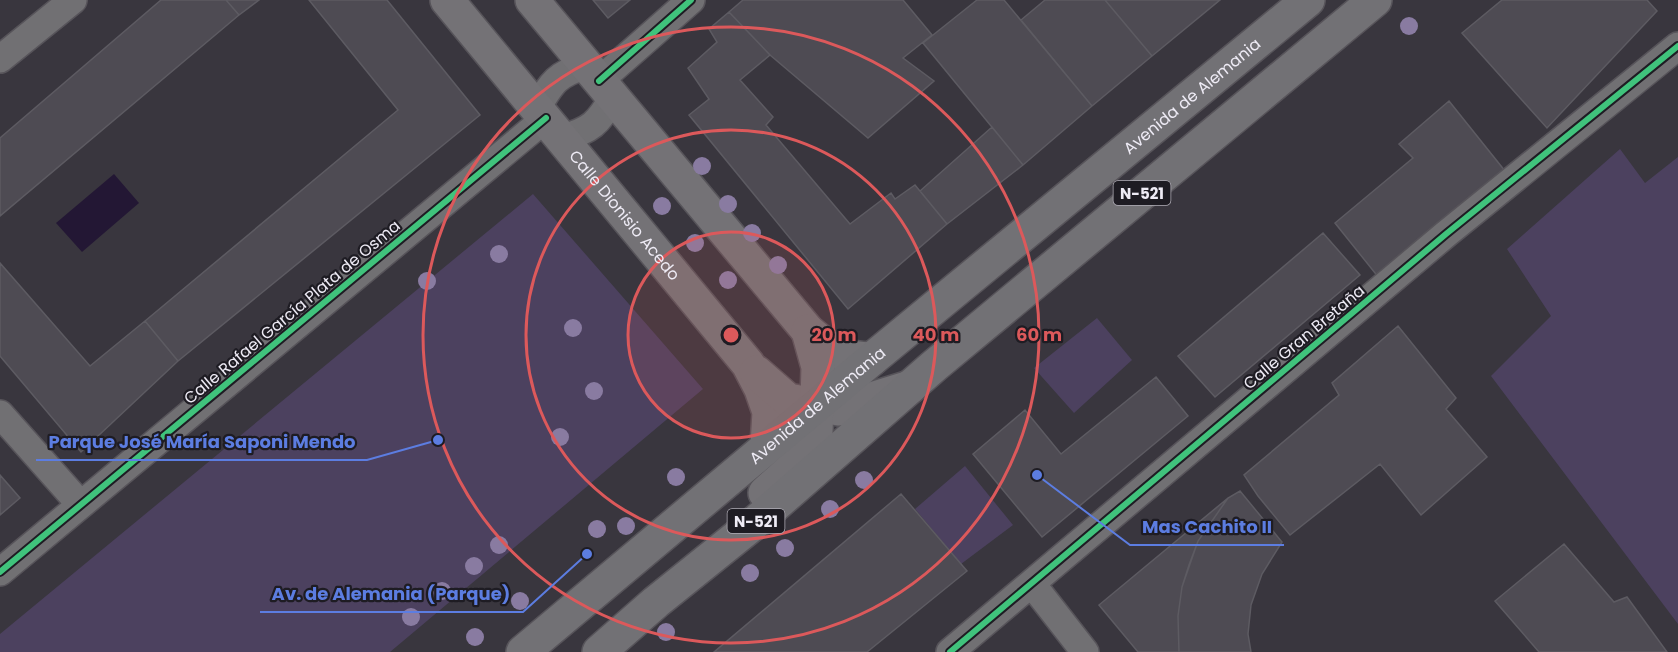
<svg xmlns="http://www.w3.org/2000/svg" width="1678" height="652" viewBox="0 0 1678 652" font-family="Poppins,sans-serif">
<rect width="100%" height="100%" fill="#39363e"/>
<path fill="#4c415f" d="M 1620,149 L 1645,183 L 1678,157 L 1678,624 L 1491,376 L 1551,316 L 1507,249 Z
M 533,194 L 703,389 L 390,652 L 0,652 L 0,634 Z
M 1097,318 L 1132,360 L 1074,413 L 1034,368 Z
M 965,466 L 1013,525 L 961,564 L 915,509 Z"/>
<path fill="#231734" d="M 114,174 L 139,203 L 82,252 L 56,223 Z"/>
<path fill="#4e4b53" stroke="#5d5b62" stroke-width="1.5" d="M 161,0 L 226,0 L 239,15 L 0,216 L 0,138 Z
M 226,0 L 259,0 L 239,15 Z
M 309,0 L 387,0 L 480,115 L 178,361 L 145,321 L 398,110 Z
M 593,0 L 630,0 L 608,18 Z
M 743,0 L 903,0 L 932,35 L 903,58 L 934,81 L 868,138 L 770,55 L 729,12 Z
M 977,0 L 1004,0 L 1092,106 L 1023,165 L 923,43 Z
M 1045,0 L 1105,0 L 1152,56 L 1092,106 L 1021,20 Z
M 1105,0 L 1220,0 L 1152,56 Z
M 1502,0 L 1647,0 L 1657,11 L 1547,128 L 1462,33 Z
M 729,12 L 770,55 L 740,80 L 773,117 L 766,125 L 850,224 L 891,193 L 895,199 L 915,185 L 947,224 L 848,309 L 689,115 L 709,99 L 688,68 L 717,42 L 709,29 Z
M 1449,101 L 1505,171 L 1379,278 L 1335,223 L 1413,158 L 1399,144 Z
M 992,127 L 1023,165 L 947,224 L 920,191 Z
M 1323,233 L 1360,275 L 1215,397 L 1178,356 Z
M 0,263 L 90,366 L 145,321 L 178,361 L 81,452 L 0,356 Z
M 1398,326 L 1456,398 L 1446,409 L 1487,457 L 1421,515 L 1380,464 L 1290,535 L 1258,496 L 1244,475 L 1339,395 L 1332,383 Z
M 1156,377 L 1188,416 L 1042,537 L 973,454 L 1025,410 L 1061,454 Z
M 0,475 L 20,498 L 0,515 Z
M 1240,491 L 1282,542 L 1262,574 L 1251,605 L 1248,634 L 1251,652 L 1179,652 L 1178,616 L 1182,587 L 1198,541 L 1228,498 Z
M 901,494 L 967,571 L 867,652 L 714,652 Z
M 1228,498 L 1198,541 L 1189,565 L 1182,587 L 1178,616 L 1179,652 L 1138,652 L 1099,605 Z
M 1564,544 L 1614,602 L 1627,597 L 1667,652 L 1539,652 L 1495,601 Z"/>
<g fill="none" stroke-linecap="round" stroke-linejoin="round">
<defs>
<path id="minor" d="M 0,59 L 73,0
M 599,81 L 691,0
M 537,108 C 552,82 557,74 587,65
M 562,138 C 590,131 599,123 613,97
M 0,414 L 80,504
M 0,572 L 546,118
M 1032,584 L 1085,652
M 950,652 L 1446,234 L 1678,46"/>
<g id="secondary">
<path id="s1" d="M 447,0 L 748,364 L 761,389 L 769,412 L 767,446"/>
<path d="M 532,0 L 808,331 C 832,351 840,358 872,359"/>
<path d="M 756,372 L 788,400 L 839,409 L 910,387"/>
<path d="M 765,493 L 810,452 L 816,433 L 818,367 L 808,331"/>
</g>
<g id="primary">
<path id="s2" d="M 523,652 L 872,359 L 1308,0"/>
<path d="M 599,652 L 656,602 L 758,520 L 934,366 L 1375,0"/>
</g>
</defs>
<use href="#minor" stroke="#57545a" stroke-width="30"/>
<use href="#secondary" stroke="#57545a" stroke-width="36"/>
<use href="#primary" stroke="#57545a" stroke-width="36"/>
<use href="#minor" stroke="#717073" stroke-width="27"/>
<use href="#secondary" stroke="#747276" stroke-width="33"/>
<use href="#primary" stroke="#727175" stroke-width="33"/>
<defs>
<path id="cycleway" d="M 599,81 L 691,0
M 0,572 L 546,118
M 950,652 L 1446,234 L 1678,46"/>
</defs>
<use href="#cycleway" stroke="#1e1c23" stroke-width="10"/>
<use href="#cycleway" stroke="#40c37c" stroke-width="6"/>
</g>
<g fill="#897ba1">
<circle cx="1409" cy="26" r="9"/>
<circle cx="702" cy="166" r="9"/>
<circle cx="728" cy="204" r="9"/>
<circle cx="662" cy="206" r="9"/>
<circle cx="752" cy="233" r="9"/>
<circle cx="695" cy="243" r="9"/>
<circle cx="499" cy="254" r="9"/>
<circle cx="778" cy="265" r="9"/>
<circle cx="728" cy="280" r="9"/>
<circle cx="427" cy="281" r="9"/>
<circle cx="573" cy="328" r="9"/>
<circle cx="594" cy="391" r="9"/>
<circle cx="560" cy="437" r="9"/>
<circle cx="676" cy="477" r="9"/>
<circle cx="864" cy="480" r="9"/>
<circle cx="830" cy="509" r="9"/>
<circle cx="626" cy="526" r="9"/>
<circle cx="597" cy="529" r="9"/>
<circle cx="499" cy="545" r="9"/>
<circle cx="785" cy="548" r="9"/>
<circle cx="474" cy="566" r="9"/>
<circle cx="750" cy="573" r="9"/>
<circle cx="442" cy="591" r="9"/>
<circle cx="520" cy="601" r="9"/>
<circle cx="411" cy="617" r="9"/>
<circle cx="666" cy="632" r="9"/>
<circle cx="475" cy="637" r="9"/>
</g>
<circle cx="731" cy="335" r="103" fill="#dc595b" fill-opacity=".12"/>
<g fill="none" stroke="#dc595b" stroke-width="3">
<circle cx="731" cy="335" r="103"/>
<circle cx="731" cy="335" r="205"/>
<circle cx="731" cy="335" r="308"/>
</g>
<g text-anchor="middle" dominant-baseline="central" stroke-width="4.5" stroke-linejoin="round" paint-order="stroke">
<g fill="#1e1c23" stroke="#b0adb6" stroke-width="1.5">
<rect x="1113.5" y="181" width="57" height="24" rx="4.5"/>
<rect x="727.5" y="509" width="57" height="24" rx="4.5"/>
</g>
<g font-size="15" font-weight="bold" fill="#eeebf5">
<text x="1142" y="193">N-521</text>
<text x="756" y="521">N-521</text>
</g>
<g font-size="16" fill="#eeebf5" stroke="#1e1c23">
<text stroke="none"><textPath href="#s2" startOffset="870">Avenida de Alemania</textPath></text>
<text stroke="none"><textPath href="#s1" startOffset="279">Calle Dionisio Acedo</textPath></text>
<text transform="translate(292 312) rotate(-40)">Calle Rafael García Plata de Osma</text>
<text transform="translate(1304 337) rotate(-40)">Calle Gran Bretaña</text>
<text stroke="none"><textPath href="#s2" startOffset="384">Avenida de Alemania</textPath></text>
</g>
</g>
<circle cx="731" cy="335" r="9" fill="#dc595b" stroke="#1e1c23" stroke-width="3"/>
<g font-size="18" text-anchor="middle" font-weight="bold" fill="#dc595b" stroke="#1e1c23" stroke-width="4.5" stroke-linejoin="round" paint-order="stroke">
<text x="834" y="341">20 m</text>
<text x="936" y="341">40 m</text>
<text x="1039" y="341">60 m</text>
</g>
<path fill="none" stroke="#5c7de1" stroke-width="2" d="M438 440L367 460H36M1037 475L1130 545H1284M587 554L523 612H260"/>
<g fill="#5c7de1" stroke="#1e1c23" stroke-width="2">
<circle cx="438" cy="440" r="6"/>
<circle cx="1037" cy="475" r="6"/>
<circle cx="587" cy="554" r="6"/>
</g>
<g font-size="18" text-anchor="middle" font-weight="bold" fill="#5c7de1" stroke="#1e1c23" stroke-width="4.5" stroke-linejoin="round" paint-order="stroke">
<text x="202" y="448">Parque José María Saponi Mendo</text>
<text x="1207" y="533">Mas Cachito II</text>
<text x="391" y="600">Av. de Alemania (Parque)</text>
</g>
</svg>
